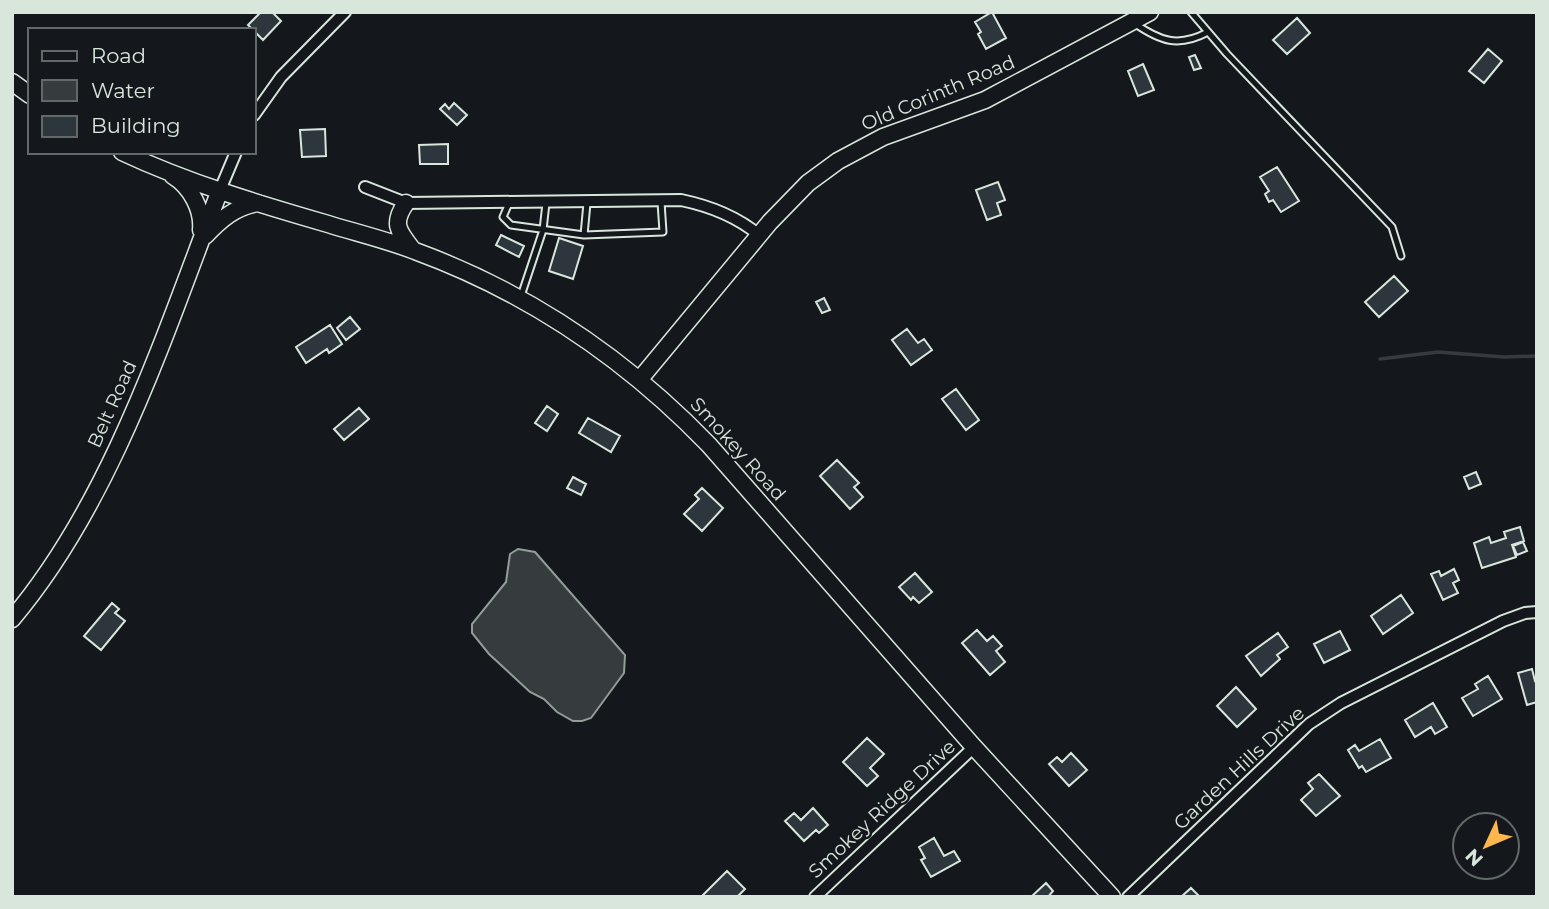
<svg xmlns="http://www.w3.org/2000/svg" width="1549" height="909" viewBox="0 0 1549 909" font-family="Montserrat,sans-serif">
<rect width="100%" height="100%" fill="#14181c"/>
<path fill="#363b3e" stroke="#939e99" stroke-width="2" d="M 518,549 L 535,552 L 625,655 L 624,673 L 591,718 L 582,721 L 573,721 L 557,712 L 544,699 L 530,692 L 489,654 L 472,633 L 472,624 L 506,582 L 510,554 Z"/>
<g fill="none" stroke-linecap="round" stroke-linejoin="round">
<path stroke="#363b3e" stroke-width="3.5" d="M 1380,359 L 1438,352 L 1504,357 L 1537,356"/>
</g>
<path fill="#2c363c" stroke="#d8e6dc" stroke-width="2" d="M 261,12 L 272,12 L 281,21 L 263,40 L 248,25 Z
M 992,12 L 1006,38 L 986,49 L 978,34 L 981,32 L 975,22 Z
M 1297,18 L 1310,33 L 1287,54 L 1273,40 Z
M 1488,49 L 1502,61 L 1484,83 L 1469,71 Z
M 1195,55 L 1201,68 L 1194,70 L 1189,57 Z
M 1143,64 L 1154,90 L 1138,96 L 1128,71 Z
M 454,103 L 467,115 L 457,125 L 440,109 L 445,104 L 449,109 Z
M 325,129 L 326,156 L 302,157 L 300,130 Z
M 448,144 L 448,164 L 420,164 L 419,145 Z
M 1277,167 L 1299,201 L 1281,212 L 1273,200 L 1269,202 L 1265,194 L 1269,191 L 1260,177 Z
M 998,182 L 1005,200 L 997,203 L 1001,215 L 987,220 L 976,190 Z
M 501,235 L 524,246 L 519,257 L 496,245 Z
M 559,238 L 583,246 L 573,279 L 549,271 Z
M 1394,276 L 1408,291 L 1379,317 L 1365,302 Z
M 824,298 L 830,310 L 822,313 L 816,302 Z
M 350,317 L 360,329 L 346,340 L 337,328 Z
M 330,325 L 342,344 L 329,353 L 327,349 L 306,363 L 296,347 Z
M 907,329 L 918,343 L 924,339 L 932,350 L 911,365 L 892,340 Z
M 956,389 L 979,420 L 966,430 L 942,399 Z
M 547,406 L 558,414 L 547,431 L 535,423 Z
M 359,408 L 369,419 L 344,440 L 334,429 Z
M 588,418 L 620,436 L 611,452 L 579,433 Z
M 837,460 L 859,483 L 854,487 L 863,497 L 850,509 L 820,476 Z
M 1476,472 L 1481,484 L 1469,489 L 1464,477 Z
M 573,477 L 586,484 L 581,495 L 567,488 Z
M 702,488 L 723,508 L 702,531 L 684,514 L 699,499 L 695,495 Z
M 1520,527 L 1524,541 L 1512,545 L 1516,557 L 1482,568 L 1474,543 L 1489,537 L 1491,543 L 1506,538 L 1504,532 Z
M 1523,542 L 1527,551 L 1517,555 L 1513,546 Z
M 1454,569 L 1459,580 L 1453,583 L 1458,593 L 1443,600 L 1431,574 L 1439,571 L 1441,576 Z
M 915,573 L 932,592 L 919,603 L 913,597 L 911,600 L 899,587 Z
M 1401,595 L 1413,613 L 1383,634 L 1371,616 Z
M 112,603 L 119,609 L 115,613 L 125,621 L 101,650 L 84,636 Z
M 977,630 L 987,641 L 993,636 L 1002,646 L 996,651 L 1005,662 L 990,675 L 962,643 Z
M 1340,631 L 1350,650 L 1324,663 L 1314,644 Z
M 1278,633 L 1288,647 L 1277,655 L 1280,659 L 1261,676 L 1246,656 Z
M 1532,669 L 1535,681 L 1537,680 L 1537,702 L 1527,705 L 1518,673 Z
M 1488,676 L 1502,699 L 1473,716 L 1462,698 L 1478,689 L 1475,684 Z
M 1236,687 L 1256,709 L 1237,727 L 1217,706 Z
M 1433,703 L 1447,727 L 1435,734 L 1431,727 L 1415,737 L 1405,720 Z
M 867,738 L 884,754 L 870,768 L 878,776 L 867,786 L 843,762 Z
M 1380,739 L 1391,758 L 1366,772 L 1362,766 L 1359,768 L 1348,750 L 1355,745 L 1359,751 Z
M 1071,753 L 1087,770 L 1069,786 L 1049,764 L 1057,757 L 1062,762 Z
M 1319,774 L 1340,796 L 1316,816 L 1301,800 L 1313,789 L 1308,783 Z
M 813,808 L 828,825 L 819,833 L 816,830 L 804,841 L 785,821 L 794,813 L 801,820 Z
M 934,838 L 944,856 L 954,851 L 960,861 L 931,877 L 921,860 L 925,858 L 919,847 Z
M 727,871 L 745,889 L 737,897 L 704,897 L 703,895 Z
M 1046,883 L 1053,891 L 1048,897 L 1031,897 Z
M 1191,888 L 1200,897 L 1181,897 Z"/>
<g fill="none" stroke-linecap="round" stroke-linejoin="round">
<defs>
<path id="lane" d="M 1191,12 L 1227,54 L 1392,227 L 1401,256
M 1134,23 C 1160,41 1178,48 1208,32
M 509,203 L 503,217 L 511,225 L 584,235 L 663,232 L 661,202
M 584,235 L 587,203
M 521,296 L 543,230 L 546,203"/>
<path id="street" d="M 254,115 L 281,77 L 345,12
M 365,187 L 406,203 L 681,200 C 710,206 736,216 759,235
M 220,190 L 236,152
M 815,897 L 974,747
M 1128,897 L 1309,724 L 1341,703 L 1503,621 L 1525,613 L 1537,612"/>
<path id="secondary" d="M 12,82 L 30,95
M 122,152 C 188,183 259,204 328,224 C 357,233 387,240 415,251 C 527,292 626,359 709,445 L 974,747 L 1112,897
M 173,176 C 191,187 203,210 201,230
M 406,203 C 391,224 399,232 413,250
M 205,236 C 221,219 235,207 258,203
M 640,379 L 770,222 L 808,183 L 838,161 L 883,137 L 985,100 L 1150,12
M 12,619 C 112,501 165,333 220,190"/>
</defs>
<use href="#lane" stroke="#d8e6dc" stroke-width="9"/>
<use href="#street" stroke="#d8e6dc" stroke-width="14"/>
<use href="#secondary" stroke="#d8e6dc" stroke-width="19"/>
<use href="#lane" stroke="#14181c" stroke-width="5"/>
<use href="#street" stroke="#14181c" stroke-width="10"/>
<use href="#secondary" stroke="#14181c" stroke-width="16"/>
</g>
<g text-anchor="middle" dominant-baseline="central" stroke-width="5" stroke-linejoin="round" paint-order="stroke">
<g font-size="19" fill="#d8e6dc" stroke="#14181c">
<text transform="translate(938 93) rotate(-23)">Old Corinth Road</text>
<text transform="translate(112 404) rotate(-66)">Belt Road</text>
<text transform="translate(738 449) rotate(48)">Smokey Road</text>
<text transform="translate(1239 768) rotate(-43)">Garden Hills Drive</text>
<text transform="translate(882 809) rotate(-43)">Smokey Ridge Drive</text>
</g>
</g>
<rect width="1549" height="909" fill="none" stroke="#d8e6dc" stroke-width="28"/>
<rect x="28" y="28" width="228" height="126" fill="#14181c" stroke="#626a69" stroke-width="2"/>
<rect x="42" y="51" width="35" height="10" fill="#14181c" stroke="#626a69" stroke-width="2"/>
<text x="91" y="63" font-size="21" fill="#d8e6dc">Road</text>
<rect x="42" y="80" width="35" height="21" fill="#363b3e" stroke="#626a69" stroke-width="2"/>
<text x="91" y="98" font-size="21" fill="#d8e6dc">Water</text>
<rect x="42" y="116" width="35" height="21" fill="#2c363c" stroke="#626a69" stroke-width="2"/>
<text x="91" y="133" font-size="21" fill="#d8e6dc">Building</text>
<g transform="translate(1486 846) rotate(226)"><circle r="33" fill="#14181c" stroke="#626a69" stroke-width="2"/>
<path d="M0-5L12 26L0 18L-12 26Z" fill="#ffb74d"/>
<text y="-10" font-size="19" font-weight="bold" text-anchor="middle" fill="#d8e6dc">N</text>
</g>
</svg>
